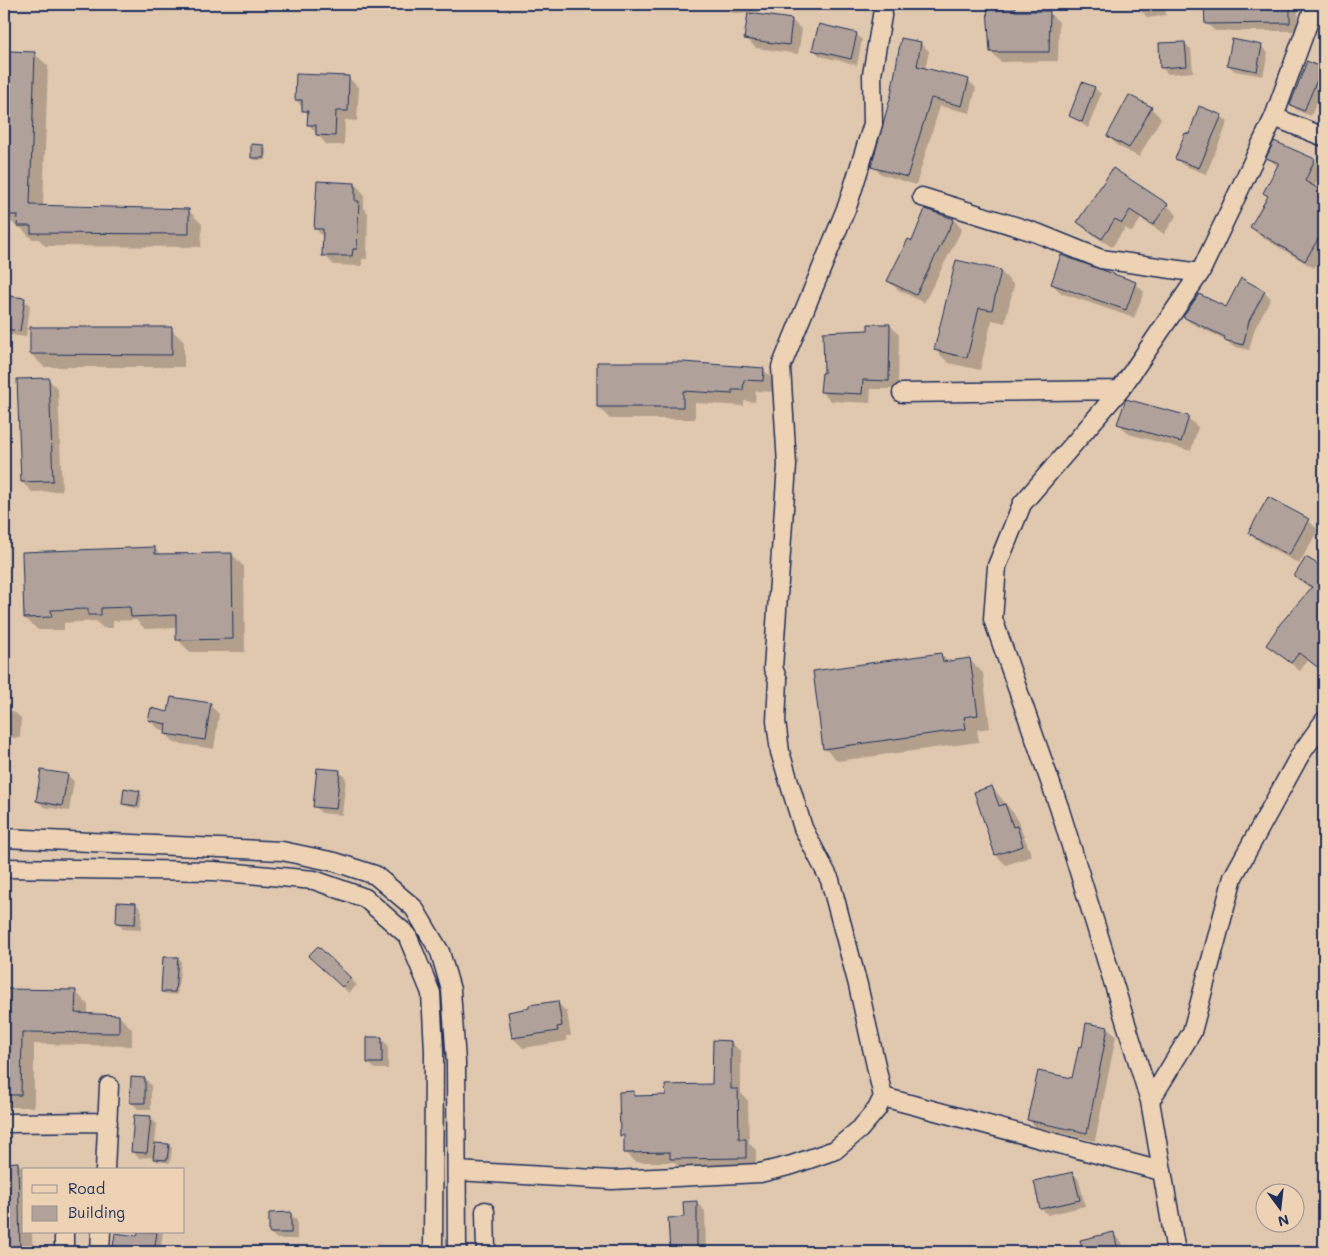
<svg xmlns="http://www.w3.org/2000/svg" width="1328" height="1256" viewBox="0 0 1328 1256" font-family="Mali,sans-serif">
<rect width="100%" height="100%" fill="#e0c8af"/>
<filter id="ink" filterUnits="userSpaceOnUse"><feTurbulence type="fractalNoise" baseFrequency=".02" numOctaves="2"/><feDisplacementMap in="SourceGraphic" scale="10" xChannelSelector="R" yChannelSelector="G"/><feConvolveMatrix kernelMatrix="1 2 1 2 8 2 1 2 1" color-interpolation-filters="sRGB"/></filter>
<g filter="url(#ink)">
<path fill="#0003" d="M 726,4 L 759,4 L 758,16 L 792,20 L 802,30 L 798,54 L 756,48 L 746,38 L 749,13 L 732,13 Z
M 1139,4 L 1164,4 L 1166,15 L 1148,18 L 1140,10 Z
M 1206,4 L 1294,4 L 1298,8 L 1298,31 L 1215,31 L 1206,23 Z
M 1014,8 L 1018,12 L 1049,13 L 1059,22 L 1058,61 L 1001,62 L 991,52 Z
M 856,34 L 862,40 L 857,65 L 820,56 L 814,50 Z
M 920,43 L 929,51 L 925,70 L 968,80 L 976,88 L 970,113 L 940,106 L 916,185 L 881,174 L 872,166 Z
M 1185,43 L 1191,49 L 1193,72 L 1168,74 L 1161,67 Z
M 1261,46 L 1268,53 L 1263,76 L 1235,71 L 1228,65 Z
M 9,52 L 34,53 L 48,66 L 43,206 L 189,211 L 202,224 L 201,247 L 45,246 L 39,239 L 32,239 L 21,228 L 17,227 L 4,215 Z
M 1307,63 L 1324,71 L 1324,84 L 1311,116 L 1298,111 L 1291,104 Z
M 349,78 L 359,88 L 357,121 L 345,120 L 344,145 L 327,145 L 308,124 L 309,116 L 296,100 Z
M 1095,88 L 1101,94 L 1088,128 L 1070,115 Z
M 1151,108 L 1161,118 L 1139,157 L 1118,146 L 1108,136 Z
M 1221,116 L 1228,122 L 1206,174 L 1183,165 L 1176,159 L 1189,136 Z
M 264,146 L 266,149 L 266,160 L 255,160 L 252,157 Z
M 1268,158 L 1314,160 L 1323,169 L 1314,188 L 1324,193 L 1324,251 L 1314,268 L 1260,236 L 1251,227 L 1269,198 L 1264,193 L 1278,167 Z
M 1113,169 L 1167,205 L 1177,215 L 1164,234 L 1141,219 L 1132,232 L 1125,228 L 1112,247 L 1088,232 L 1078,222 Z
M 355,184 L 364,194 L 364,208 L 368,213 L 367,259 L 362,259 L 362,266 L 334,265 L 324,255 L 324,238 L 315,228 Z
M 925,211 L 954,220 L 962,229 L 924,303 L 897,289 L 888,281 L 912,243 Z
M 1001,272 L 1014,285 L 1005,323 L 992,320 L 980,370 L 949,363 L 935,350 Z
M 1135,283 L 1144,292 L 1134,318 L 1061,293 L 1052,284 Z
M 1264,292 L 1271,298 L 1255,328 L 1249,350 L 1232,346 L 1226,340 L 1191,323 L 1184,317 L 1227,308 Z
M 24,299 L 30,306 L 26,337 L 11,335 L 4,328 Z
M 890,325 L 899,335 L 898,389 L 871,389 L 870,403 L 831,401 L 822,392 L 869,332 Z
M 171,329 L 184,342 L 184,367 L 44,367 L 31,354 Z
M 763,369 L 775,381 L 775,392 L 756,391 L 755,402 L 744,401 L 744,406 L 695,403 L 695,419 L 610,419 L 598,407 Z
M 48,379 L 58,389 L 62,491 L 32,492 L 22,482 Z
M 1188,418 L 1198,427 L 1191,451 L 1129,434 L 1119,424 Z
M 1308,520 L 1318,530 L 1299,564 L 1260,542 L 1250,532 Z
M 154,548 L 162,556 L 232,554 L 244,567 L 245,652 L 190,652 L 178,640 L 177,628 L 145,629 L 136,620 L 113,621 L 113,628 L 103,628 L 96,621 L 64,623 L 64,630 L 38,630 L 25,618 Z
M 1306,558 L 1324,570 L 1324,673 L 1308,660 L 1300,671 L 1268,645 L 1311,589 L 1295,576 Z
M 941,655 L 949,662 L 970,660 L 983,673 L 990,728 L 977,730 L 979,742 L 838,761 L 824,748 Z
M 210,705 L 219,714 L 214,749 L 175,743 L 166,734 L 166,731 L 159,729 L 149,720 Z
M 4,711 L 14,712 L 21,718 L 20,738 L 7,737 L 4,734 Z
M 339,771 L 346,778 L 342,815 L 321,813 L 315,806 Z
M 67,775 L 74,781 L 69,811 L 44,807 L 37,801 Z
M 992,787 L 1015,815 L 1032,856 L 1006,865 L 996,855 Z
M 139,792 L 142,795 L 140,809 L 126,806 L 123,803 Z
M 136,904 L 142,911 L 141,930 L 123,929 L 117,922 Z
M 318,948 L 357,985 L 349,993 L 310,956 Z
M 178,958 L 181,961 L 177,995 L 165,994 L 162,991 Z
M 4,991 L 75,991 L 88,1005 L 88,1015 L 119,1016 L 132,1029 L 132,1046 L 34,1044 L 34,1107 L 4,1107 Z
M 557,1002 L 567,1012 L 571,1036 L 566,1036 L 567,1041 L 523,1048 L 513,1038 Z
M 1108,1028 L 1116,1036 L 1095,1141 L 1036,1127 L 1028,1119 L 1072,1080 L 1083,1048 Z
M 381,1039 L 388,1045 L 388,1069 L 375,1069 L 368,1063 Z
M 731,1042 L 741,1052 L 741,1093 L 748,1101 L 749,1143 L 756,1150 L 756,1168 L 681,1169 L 674,1162 L 636,1162 L 625,1152 L 625,1138 L 622,1135 L 633,1093 L 638,1097 L 667,1096 L 714,1085 Z
M 145,1079 L 151,1085 L 151,1109 L 138,1109 L 131,1102 Z
M 150,1118 L 157,1124 L 155,1144 L 169,1145 L 172,1148 L 170,1163 L 157,1161 L 153,1157 L 139,1158 L 132,1151 Z
M 18,1163 L 24,1170 L 24,1232 L 32,1232 L 33,1252 L 4,1252 L 4,1164 Z
M 1073,1173 L 1079,1180 L 1085,1206 L 1048,1215 L 1042,1209 L 1036,1182 Z
M 697,1203 L 705,1211 L 706,1252 L 681,1252 L 685,1219 Z
M 290,1214 L 297,1220 L 297,1239 L 277,1239 L 270,1233 Z
M 139,1232 L 163,1232 L 160,1252 L 120,1252 L 114,1247 L 138,1237 Z
M 1113,1234 L 1122,1242 L 1124,1252 L 1063,1252 L 1083,1247 Z"/>
<path fill="#b0a29b" stroke="#1b2f5e" d="M 1204,4 L 1290,4 L 1290,23 L 1205,24 Z
M 1015,6 L 1015,11 L 1050,11 L 1049,52 L 990,52 L 987,8 Z
M 748,13 L 792,19 L 789,45 L 744,39 Z
M 819,24 L 857,33 L 851,59 L 812,50 Z
M 901,38 L 921,42 L 917,66 L 969,79 L 962,106 L 931,98 L 907,177 L 871,167 L 891,95 Z
M 1232,39 L 1262,45 L 1257,71 L 1227,65 Z
M 1185,42 L 1187,66 L 1160,68 L 1159,43 Z
M 8,51 L 35,52 L 30,205 L 189,209 L 189,234 L 31,233 L 31,226 L 17,226 L 18,215 L 4,215 Z
M 1307,61 L 1322,68 L 1304,111 L 1290,105 Z
M 296,74 L 349,76 L 348,111 L 336,111 L 335,136 L 316,135 L 316,125 L 307,125 L 308,111 L 302,111 L 302,100 L 295,100 Z
M 1082,82 L 1095,87 L 1082,122 L 1069,116 Z
M 1129,95 L 1152,107 L 1129,148 L 1107,136 Z
M 1199,106 L 1222,115 L 1199,168 L 1175,159 L 1185,133 L 1189,134 Z
M 1274,141 L 1315,159 L 1305,181 L 1324,192 L 1324,229 L 1305,261 L 1250,227 L 1268,196 L 1263,193 L 1279,163 L 1266,158 Z
M 251,144 L 264,145 L 264,158 L 251,158 Z
M 1113,168 L 1168,204 L 1153,225 L 1130,210 L 1122,223 L 1115,219 L 1102,239 L 1077,222 Z
M 317,181 L 355,183 L 355,201 L 359,201 L 357,249 L 353,249 L 352,256 L 322,256 L 323,229 L 314,229 Z
M 925,209 L 954,219 L 916,295 L 887,281 L 908,239 L 912,241 Z
M 1061,255 L 1136,282 L 1126,310 L 1051,284 Z
M 956,260 L 1001,270 L 992,310 L 979,308 L 967,358 L 934,350 Z
M 1241,278 L 1265,291 L 1249,321 L 1243,345 L 1224,340 L 1225,337 L 1183,317 L 1199,294 L 1226,307 Z
M 8,296 L 25,298 L 20,331 L 4,329 Z
M 868,324 L 890,324 L 889,381 L 863,380 L 862,394 L 820,392 L 822,373 L 824,373 L 823,332 L 868,330 Z
M 30,327 L 172,327 L 172,355 L 30,354 Z
M 597,362 L 683,362 L 764,368 L 763,381 L 744,380 L 743,390 L 732,390 L 732,394 L 683,391 L 683,407 L 597,407 Z
M 49,378 L 53,481 L 21,482 L 17,379 Z
M 1126,399 L 1189,416 L 1181,442 L 1117,424 Z
M 1268,497 L 1309,519 L 1289,555 L 1248,533 Z
M 155,547 L 155,554 L 232,553 L 233,639 L 176,640 L 176,615 L 131,617 L 130,607 L 101,608 L 101,615 L 88,615 L 88,609 L 51,610 L 52,617 L 24,618 L 22,552 Z
M 1306,557 L 1324,568 L 1324,672 L 1299,653 L 1291,663 L 1266,645 L 1280,624 L 1312,587 L 1294,576 Z
M 941,653 L 943,662 L 970,658 L 978,715 L 964,717 L 966,729 L 823,749 L 813,671 Z
M 171,697 L 211,703 L 205,740 L 165,734 L 166,724 L 148,720 L 151,708 L 168,712 Z
M 317,768 L 340,770 L 336,809 L 313,807 Z
M 41,770 L 68,774 L 62,806 L 36,801 Z
M 992,786 L 999,806 L 1005,804 L 1013,827 L 1017,826 L 1023,846 L 995,855 L 974,792 Z
M 124,788 L 140,791 L 137,806 L 122,804 Z
M 117,902 L 136,903 L 135,924 L 116,923 Z
M 318,946 L 351,978 L 342,987 L 308,956 Z
M 163,957 L 178,957 L 175,992 L 161,992 Z
M 4,989 L 76,990 L 75,1013 L 119,1015 L 119,1033 L 22,1032 L 21,1095 L 4,1095 Z
M 558,1001 L 562,1026 L 557,1027 L 558,1031 L 512,1038 L 508,1012 L 529,1008 L 529,1005 Z
M 1086,1023 L 1108,1027 L 1087,1133 L 1027,1120 L 1038,1071 L 1072,1078 L 1079,1046 L 1082,1047 Z
M 367,1037 L 382,1037 L 382,1063 L 367,1063 Z
M 713,1040 L 731,1041 L 731,1089 L 738,1089 L 739,1139 L 746,1139 L 746,1158 L 670,1159 L 670,1152 L 624,1153 L 624,1135 L 620,1136 L 619,1092 L 634,1091 L 634,1096 L 666,1095 L 665,1085 L 712,1084 Z
M 131,1077 L 145,1078 L 145,1103 L 130,1103 Z
M 134,1115 L 151,1116 L 147,1153 L 131,1152 Z
M 155,1143 L 169,1144 L 167,1160 L 153,1159 Z
M 18,1162 L 20,1252 L 4,1252 L 4,1163 Z
M 1073,1172 L 1080,1200 L 1040,1209 L 1034,1181 Z
M 697,1201 L 697,1252 L 670,1252 L 668,1218 L 684,1217 L 683,1202 Z
M 291,1212 L 291,1233 L 269,1233 L 269,1213 Z
M 138,1232 L 157,1232 L 154,1252 L 135,1252 L 135,1250 L 113,1247 L 115,1233 L 137,1236 Z
M 1114,1232 L 1118,1252 L 1083,1252 L 1080,1240 Z"/>
<g fill="none" stroke-linecap="round" stroke-linejoin="round">
<defs>
<path id="minor" d="M 1274,117 L 1324,137
M 922,197 L 1037,233 L 1101,259 L 1200,273
M 902,393 L 1120,390
M 4,838 L 282,851 L 335,862 L 375,875 L 414,908 L 440,952 L 451,990 L 456,1062 L 457,1252
M 4,868 L 214,871 L 314,880 L 365,898 L 407,935 L 431,993 L 434,1050 L 433,1252
M 883,1097 L 1161,1171
M 1150,1101 L 1192,1032 L 1233,877 L 1300,755 L 1324,721
M 4,1123 L 108,1122
M 105,1170 L 109,1086
M 457,1171 L 612,1180 L 760,1173 L 792,1165 L 835,1150 L 860,1129 L 877,1109 L 883,1097 L 858,985 L 830,880 L 803,828 L 780,752 L 776,721 L 778,680 L 773,668 L 787,465 L 781,367 L 848,204 L 873,124 L 872,75 L 884,4
M 485,1211 L 486,1252
M 64,1232 L 64,1252
M 100,1252 L 101,1232
M 1176,1252 L 1150,1101 L 1059,807 L 993,619 L 997,566 L 1022,504 L 1120,390 L 1200,273 L 1274,117 L 1315,4"/>
</defs>
<use href="#minor" stroke="#1b2f5e" stroke-width="21"/>
<use href="#minor" stroke="#edd2b4" stroke-width="18"/>
</g>
</g>
<rect width="1328" height="1256" fill="none" stroke="#edd2b4" stroke-width="20"/>
<rect x="10" y="10" width="1308" height="1236" fill="none" stroke="#1b2f5e" stroke-width="2" filter="url(#ink)"/>
<rect x="22" y="1168" width="162" height="65" fill="#edd2b4" stroke="#999192"/>
<rect x="32" y="1185" width="25" height="8" fill="#edd2b4" stroke="#999192"/>
<text x="68" y="1194" font-size="15" fill="#1b2f5e">Road</text>
<rect x="32" y="1206" width="25" height="15" fill="#b0a29b" stroke="#999192"/>
<text x="68" y="1218" font-size="15" fill="#1b2f5e">Building</text>
<g transform="translate(1280 1208) rotate(165)"><circle r="24" fill="#edd2b4" stroke="#999192"/>
<path d="M0-4L9 19L0 12L-9 19Z" fill="#1b2f5e"/>
<text y="-8" font-size="14" font-weight="bold" text-anchor="middle" fill="#1b2f5e">N</text>
</g>
</svg>
